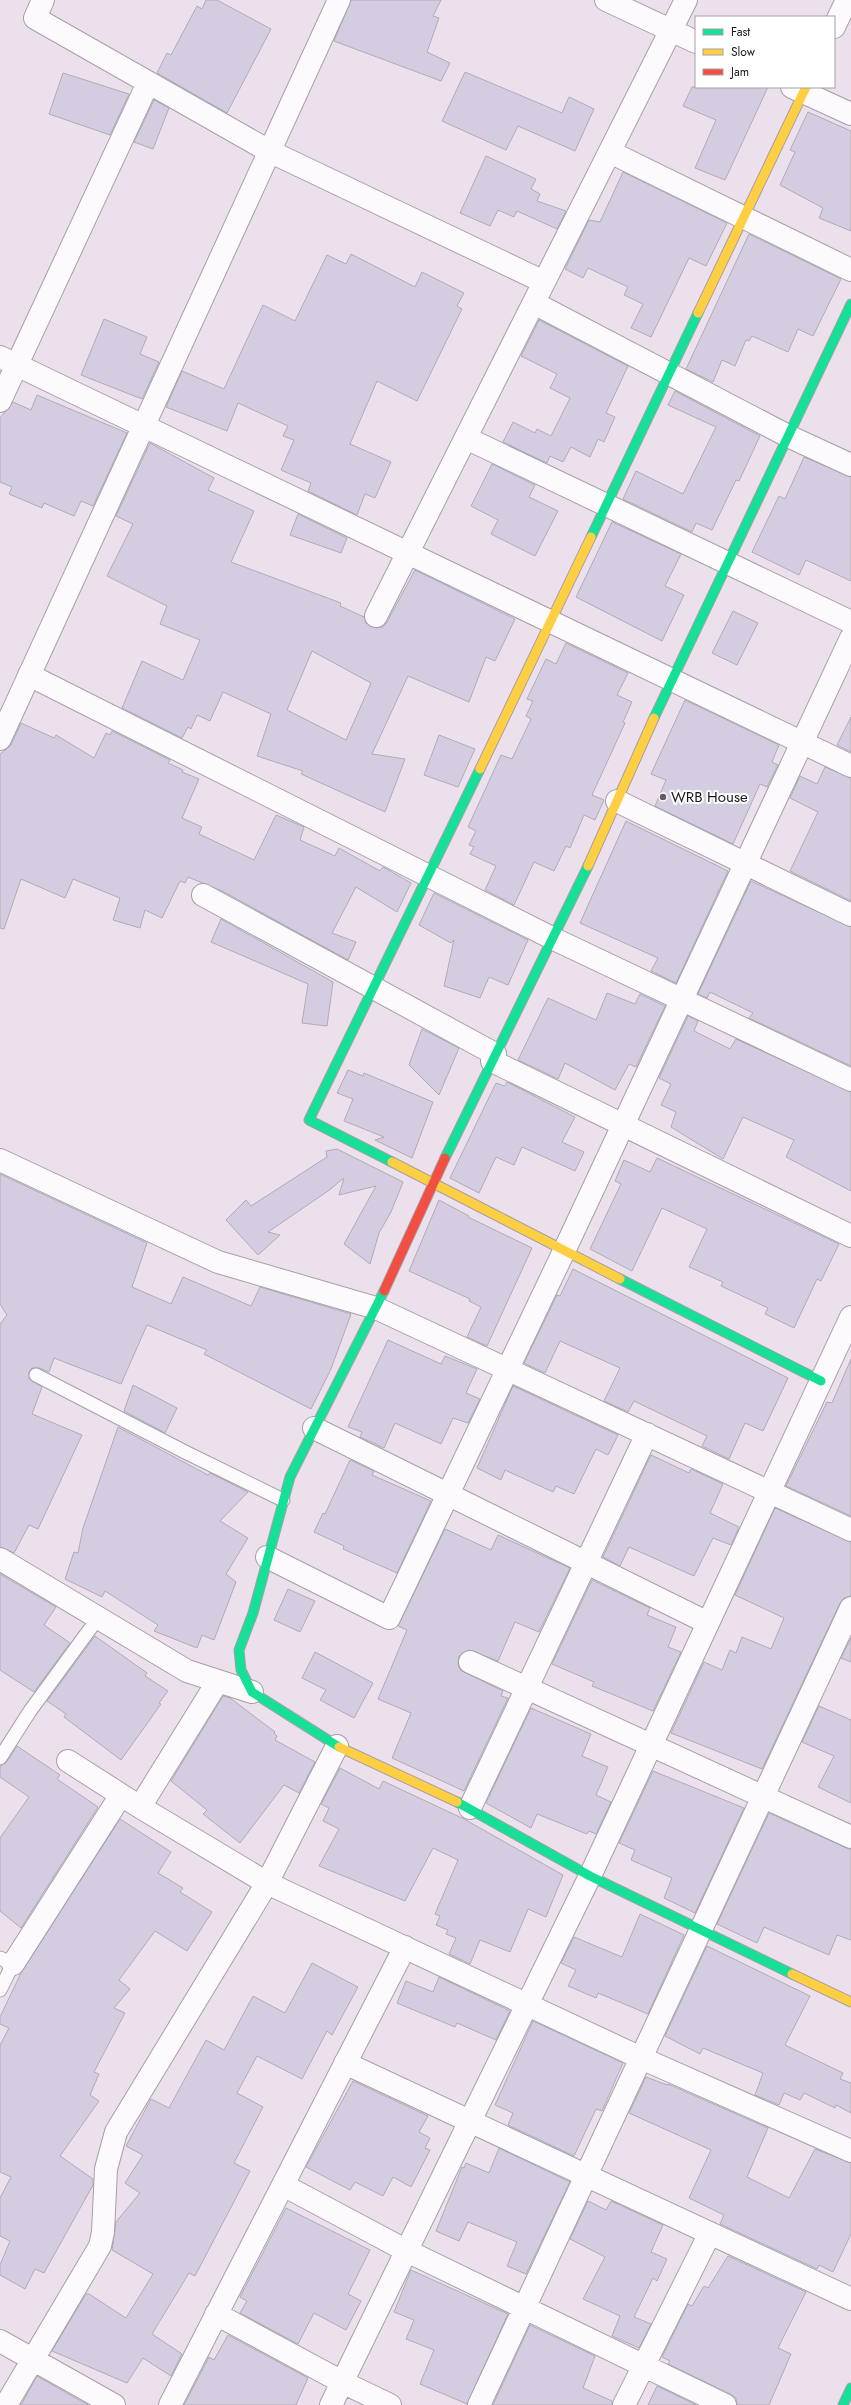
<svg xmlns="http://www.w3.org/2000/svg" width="851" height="2405" viewBox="0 0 851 2405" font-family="Jost,sans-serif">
<rect width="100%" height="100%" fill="#ece0ed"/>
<path fill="#d4cde1" stroke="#b1abb5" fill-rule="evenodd" d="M 206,0 L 217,0 L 271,29 L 227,113 L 157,73 L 167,53 L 171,55 L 197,6 L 202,9 Z
M 351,0 L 441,0 L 433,16 L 439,18 L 427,52 L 450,63 L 441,81 L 334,41 Z
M 465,72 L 562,113 L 569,97 L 594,109 L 575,151 L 518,126 L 506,150 L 442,121 Z
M 63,73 L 129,94 L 110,135 L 49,114 Z
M 692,87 L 768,87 L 725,180 L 695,168 L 716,120 L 683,106 Z
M 154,100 L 169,108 L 153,149 L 134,142 Z
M 808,112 L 851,131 L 851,231 L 819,218 L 823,208 L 780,185 L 795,152 L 790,150 Z
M 486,156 L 536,179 L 531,189 L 540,194 L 537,201 L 566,211 L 557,229 L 517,211 L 514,217 L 498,210 L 490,226 L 460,213 Z
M 623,172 L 727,223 L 706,266 L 689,258 L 651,337 L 631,328 L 643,304 L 624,295 L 628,287 L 588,268 L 583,278 L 565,269 L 589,220 L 600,222 Z
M 749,234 L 841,279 L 813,336 L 798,329 L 788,352 L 752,336 L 749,341 L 746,340 L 735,366 L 722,360 L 713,382 L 686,369 Z
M 351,254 L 415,287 L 422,272 L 464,293 L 457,306 L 462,309 L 417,401 L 377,381 L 350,444 L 391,462 L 375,498 L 365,494 L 357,515 L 308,491 L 311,483 L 281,470 L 294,440 L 283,436 L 288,426 L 238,403 L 227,431 L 166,407 L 182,371 L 224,389 L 263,305 L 295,321 L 327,255 L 346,264 Z
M 104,319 L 147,337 L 140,354 L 159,362 L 142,399 L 81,375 Z
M 539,320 L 628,366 L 606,413 L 615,417 L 604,442 L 598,439 L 590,457 L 571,447 L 563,462 L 550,456 L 547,463 L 503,442 L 513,422 L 535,433 L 537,429 L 551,436 L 570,398 L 550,388 L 557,374 L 521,356 Z
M 675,391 L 760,436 L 739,481 L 736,480 L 712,530 L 696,523 L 692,532 L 623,499 L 636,471 L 683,494 L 716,427 L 668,405 Z
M 37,395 L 127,433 L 93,506 L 81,501 L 74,516 L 44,503 L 42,508 L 9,494 L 12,487 L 0,482 L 0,418 L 13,402 L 31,410 Z
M 150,443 L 214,478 L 208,490 L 254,511 L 231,562 L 341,603 L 340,606 L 364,617 L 366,623 L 376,628 L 383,627 L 387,622 L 415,570 L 515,619 L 495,661 L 486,657 L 469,702 L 408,676 L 372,754 L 405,759 L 385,812 L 301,774 L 303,771 L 257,756 L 271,714 L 223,692 L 210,721 L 197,715 L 191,729 L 188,727 L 182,738 L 122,708 L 142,661 L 183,680 L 200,640 L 160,624 L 167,606 L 107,576 L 133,524 L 116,516 ZM 312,651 L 371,683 L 346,740 L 287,710 Z
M 804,457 L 851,477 L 851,581 L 806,560 L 799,575 L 752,552 L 779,496 L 785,499 Z
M 492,464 L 535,485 L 529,497 L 558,511 L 535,556 L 491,534 L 498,520 L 471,506 Z
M 298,514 L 347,538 L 341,553 L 290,535 Z
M 612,522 L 681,554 L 665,586 L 684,595 L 662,641 L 576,597 Z
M 733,611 L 758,623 L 737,665 L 712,653 Z
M 566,643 L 628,673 L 617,695 L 632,702 L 623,722 L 625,723 L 592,795 L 604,800 L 595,820 L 584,815 L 570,848 L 566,846 L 554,871 L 534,862 L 514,905 L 485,890 L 496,866 L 470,854 L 474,847 L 469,845 L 476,831 L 468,827 L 501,755 L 512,759 L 531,719 L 526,716 L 533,701 L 527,699 L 546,659 L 556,664 Z
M 685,700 L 779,745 L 772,762 L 778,765 L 767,787 L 760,784 L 733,844 L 655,806 L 666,780 L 651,774 Z
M 851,717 L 851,752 L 837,745 Z
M 21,723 L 54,738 L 56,735 L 94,758 L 106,733 L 110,735 L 112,731 L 170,760 L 168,763 L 183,770 L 182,772 L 199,779 L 182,818 L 202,827 L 199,834 L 254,860 L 276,815 L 304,827 L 300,840 L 335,856 L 339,848 L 380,871 L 383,867 L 411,883 L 397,912 L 356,887 L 332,933 L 356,942 L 348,960 L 224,892 L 188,877 L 185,883 L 180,881 L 162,918 L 145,910 L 140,928 L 113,920 L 120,898 L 73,879 L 65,898 L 21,879 L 4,929 L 0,928 L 0,754 L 11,745 Z
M 439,735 L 475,749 L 458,787 L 424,775 Z
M 825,767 L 851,778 L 851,901 L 790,871 L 818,812 L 790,798 L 800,776 L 817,784 Z
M 626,821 L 728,871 L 676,983 L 651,971 L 658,958 L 580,923 Z
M 751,881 L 851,927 L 851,1066 L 749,1018 L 753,1013 L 710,992 L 707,998 L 698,994 Z
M 434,893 L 528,940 L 508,985 L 489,977 L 480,998 L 444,986 L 454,940 L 451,943 L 419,925 Z
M 221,919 L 333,982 L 327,1026 L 302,1023 L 308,984 L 211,942 Z
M 607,993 L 635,1004 L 640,994 L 665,1006 L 636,1067 L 629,1064 L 615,1090 L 565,1063 L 558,1079 L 518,1060 L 548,998 L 596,1020 Z
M 688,1016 L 698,1021 L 694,1031 L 730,1049 L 736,1039 L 851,1092 L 851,1191 L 786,1157 L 794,1140 L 743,1117 L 723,1159 L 671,1127 L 676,1112 L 661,1105 L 671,1084 L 659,1078 Z
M 422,1029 L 459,1048 L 439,1095 L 409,1065 Z
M 348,1070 L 363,1076 L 364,1073 L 433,1102 L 412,1158 L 375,1140 L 384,1137 L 344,1121 L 353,1099 L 337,1093 Z
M 507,1082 L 575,1117 L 562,1142 L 584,1152 L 575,1171 L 522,1147 L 514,1165 L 496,1157 L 479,1193 L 450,1178 L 496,1083 L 505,1086 Z
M 337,1149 L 403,1182 L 391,1212 L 379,1233 L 370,1264 L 344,1244 L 376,1186 L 339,1195 L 344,1178 L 328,1191 L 268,1232 L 280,1235 L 258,1255 L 226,1220 L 246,1200 L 251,1206 L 327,1157 L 326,1151 Z
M 657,1158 L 839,1244 L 821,1281 L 817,1279 L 794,1328 L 765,1314 L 768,1308 L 721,1286 L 723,1282 L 689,1267 L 707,1229 L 662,1208 L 632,1271 L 590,1249 L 621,1184 L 615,1181 L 624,1160 L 650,1172 Z
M 0,1174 L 147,1243 L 132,1287 L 171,1304 L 183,1277 L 251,1306 L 260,1287 L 351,1314 L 331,1369 L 311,1409 L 204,1354 L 207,1350 L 147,1325 L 121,1384 L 54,1358 L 49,1372 L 39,1368 L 32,1368 L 29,1372 L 29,1379 L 42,1387 L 32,1414 L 82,1435 L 38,1529 L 29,1525 L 14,1553 L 0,1547 L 0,1324 L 7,1315 L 0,1304 Z
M 439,1200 L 469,1216 L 468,1217 L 532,1248 L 487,1346 L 467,1337 L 481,1307 L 469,1301 L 470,1299 L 409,1271 Z
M 573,1269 L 788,1378 L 763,1431 L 745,1423 L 729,1459 L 702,1446 L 707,1436 L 634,1401 L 628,1412 L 604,1401 L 620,1368 L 560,1341 L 545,1373 L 524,1363 L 557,1295 L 560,1296 Z
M 388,1340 L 441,1364 L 445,1356 L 477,1369 L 466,1393 L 480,1399 L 468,1423 L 453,1418 L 441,1444 L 395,1423 L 384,1448 L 360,1437 L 362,1432 L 348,1427 Z
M 851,1359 L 851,1516 L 786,1486 L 827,1402 L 832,1403 Z
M 133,1385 L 177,1408 L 165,1433 L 124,1411 Z
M 513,1386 L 618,1435 L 608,1455 L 596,1449 L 574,1494 L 556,1486 L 553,1492 L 505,1470 L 501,1480 L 477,1468 Z
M 118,1427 L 208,1475 L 210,1473 L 248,1492 L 220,1521 L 248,1538 L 226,1574 L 236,1582 L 214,1640 L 202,1635 L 197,1648 L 154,1631 L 158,1625 L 105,1591 L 102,1597 L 65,1579 L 74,1552 L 78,1553 L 83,1528 Z
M 651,1455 L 689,1473 L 691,1469 L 723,1484 L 710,1513 L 739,1527 L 731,1545 L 713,1538 L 694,1576 L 629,1547 L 620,1566 L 603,1557 Z
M 350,1460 L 374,1471 L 372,1475 L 431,1501 L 397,1573 L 343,1549 L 344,1546 L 314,1532 L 323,1513 L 325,1514 Z
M 775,1508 L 851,1542 L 851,1596 L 844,1598 L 840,1603 L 762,1769 L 671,1733 L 704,1662 L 722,1670 L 730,1650 L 736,1653 L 742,1637 L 771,1649 L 784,1618 L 735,1595 Z
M 445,1529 L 491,1550 L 498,1535 L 570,1568 L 539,1632 L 515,1622 L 498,1661 L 469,1650 L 459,1656 L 458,1664 L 460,1670 L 503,1691 L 501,1696 L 508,1698 L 464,1791 L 392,1758 L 411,1713 L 378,1699 L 407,1630 L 398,1626 Z
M 0,1574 L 56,1607 L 44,1625 L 70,1643 L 34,1692 L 0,1670 Z
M 592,1580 L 650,1608 L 647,1615 L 676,1627 L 668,1647 L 681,1652 L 653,1711 L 592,1686 L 594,1682 L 552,1664 Z
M 288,1589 L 315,1601 L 300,1632 L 274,1620 Z
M 95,1636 L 147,1673 L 145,1676 L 168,1691 L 159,1703 L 161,1704 L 121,1760 L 64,1717 L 66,1714 L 47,1701 Z
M 851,1638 L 851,1662 L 841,1658 Z
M 315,1652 L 373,1683 L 354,1718 L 320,1700 L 326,1690 L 302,1678 Z
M 223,1696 L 230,1698 L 275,1732 L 274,1733 L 277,1736 L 275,1740 L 315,1762 L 299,1793 L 284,1785 L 240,1843 L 203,1814 L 207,1810 L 171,1781 Z
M 819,1706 L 851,1720 L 851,1803 L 818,1787 L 834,1756 L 802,1742 Z
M 531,1708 L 591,1734 L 582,1756 L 608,1767 L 596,1795 L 611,1802 L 596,1834 L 589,1831 L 587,1834 L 537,1814 L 531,1828 L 486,1803 Z
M 17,1746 L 60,1775 L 57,1779 L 98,1807 L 21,1928 L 0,1911 L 0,1838 L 29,1797 L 0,1777 L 0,1766 L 6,1763 Z
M 340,1768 L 379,1789 L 383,1781 L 464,1819 L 563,1875 L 546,1917 L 528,1909 L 510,1952 L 480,1940 L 470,1964 L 449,1954 L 456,1938 L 446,1934 L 448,1930 L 436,1925 L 440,1916 L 435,1914 L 458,1860 L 433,1848 L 405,1901 L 319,1866 L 339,1829 L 323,1821 L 329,1808 L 321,1804 Z
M 653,1771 L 744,1808 L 695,1913 L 664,1898 L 672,1878 L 631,1860 L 635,1850 L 619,1843 Z
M 769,1813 L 851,1850 L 851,1940 L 837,1935 L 829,1955 L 764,1927 L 757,1943 L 717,1924 Z
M 120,1819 L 171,1852 L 158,1873 L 183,1888 L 180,1892 L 212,1912 L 187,1951 L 155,1931 L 119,1980 L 130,1989 L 114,2008 L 125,2013 L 94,2072 L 99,2074 L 90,2095 L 99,2101 L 60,2156 L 93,2179 L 93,2185 L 44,2273 L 35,2269 L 25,2289 L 0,2275 L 0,2265 L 10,2241 L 0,2236 L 0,2198 L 11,2177 L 0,2172 L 0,2045 L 9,2028 L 0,2024 L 0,2017 L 21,1973 Z
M 640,1914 L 684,1935 L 648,2014 L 598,1993 L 596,1998 L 568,1986 L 576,1970 L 561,1963 L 574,1937 L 622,1957 Z
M 707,1946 L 810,1996 L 785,2045 L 843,2073 L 840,2079 L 851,2083 L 851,2113 L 836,2105 L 835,2108 L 804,2093 L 800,2100 L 784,2093 L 779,2105 L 755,2095 L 763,2073 L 703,2048 L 700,2054 L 665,2036 Z
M 312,1963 L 358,1987 L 332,2035 L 327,2031 L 302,2079 L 257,2056 L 237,2093 L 263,2107 L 234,2163 L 250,2171 L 195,2276 L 189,2273 L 152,2334 L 182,2354 L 171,2376 L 143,2358 L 127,2383 L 52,2351 L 86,2294 L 89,2294 L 126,2318 L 153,2274 L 112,2250 L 116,2222 L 140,2193 L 125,2183 L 143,2155 L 126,2146 L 151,2099 L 169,2108 L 206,2040 L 224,2050 L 253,1996 L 285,2013 Z
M 439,1977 L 510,2011 L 496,2040 L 457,2023 L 455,2027 L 397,2003 L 406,1981 L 433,1992 Z
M 533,2021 L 623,2063 L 602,2111 L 596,2109 L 574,2156 L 508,2125 L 513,2113 L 495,2105 Z
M 646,2077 L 667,2085 L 668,2084 L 768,2128 L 747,2177 L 789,2198 L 815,2149 L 851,2163 L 851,2234 L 833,2272 L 819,2265 L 817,2269 L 720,2224 L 724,2215 L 689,2198 L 711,2150 L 629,2113 Z
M 353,2081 L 428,2116 L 419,2132 L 430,2138 L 425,2148 L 430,2150 L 411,2187 L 393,2177 L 383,2196 L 355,2182 L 350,2190 L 306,2167 Z
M 499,2148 L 570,2182 L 526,2274 L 507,2266 L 517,2242 L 468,2222 L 459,2241 L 436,2231 L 462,2167 L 464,2168 L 466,2163 L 489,2173 Z
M 588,2201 L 606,2210 L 611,2201 L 663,2225 L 651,2252 L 667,2259 L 657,2281 L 653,2278 L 634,2317 L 651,2324 L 639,2348 L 612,2336 L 620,2316 L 583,2299 L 605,2257 L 570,2239 Z
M 286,2208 L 370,2250 L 348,2294 L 361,2301 L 346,2330 L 314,2313 L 298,2344 L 240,2313 L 247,2301 L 240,2297 Z
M 728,2256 L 806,2292 L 778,2348 L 791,2354 L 769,2405 L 737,2405 L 736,2398 L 730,2394 L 668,2364 L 670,2361 L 662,2357 L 688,2304 L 692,2306 L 704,2286 L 708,2288 Z
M 411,2270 L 508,2314 L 467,2404 L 420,2384 L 434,2350 L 406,2339 L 414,2320 L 394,2312 Z
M 530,2325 L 595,2356 L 583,2388 L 612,2401 L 612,2405 L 493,2405 Z
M 228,2335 L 308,2378 L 296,2405 L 184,2405 L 209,2357 L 214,2360 Z
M 37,2376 L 88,2405 L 21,2405 Z
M 657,2386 L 696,2405 L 648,2405 Z"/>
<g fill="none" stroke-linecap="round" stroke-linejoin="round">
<defs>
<path id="lane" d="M 36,1375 L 185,1452 L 283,1500
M 0,1758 L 30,1711 L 98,1618
M 0,1958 L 13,1964 L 0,1990"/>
<path id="street" d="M 43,0 L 35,18 L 269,151 L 544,282
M 606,0 L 696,42
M 834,27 L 847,0
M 792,87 L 851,114
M 610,152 L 851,270
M 534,303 L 788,436 L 851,465
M 0,357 L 851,766
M 0,401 L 148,83
M 466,438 L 851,622
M 376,616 L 686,0
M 29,675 L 552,938 L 851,1080
M 0,739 L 339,0
M 617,801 L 851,915
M 203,895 L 495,1054
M 492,1061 L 851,1236
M 0,1160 L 218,1262 L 376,1308 L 851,1530
M 314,1428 L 708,1623
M 267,1557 L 389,1618 L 565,1249 L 851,638
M 0,1559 L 187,1671 L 252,1692
M 470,1662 L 851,1837
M 68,1761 L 140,1807 L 267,1883 L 641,2058 L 851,2151
M 140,1807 L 218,1681
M 470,1808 L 647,1434
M 13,1964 L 121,1795
M 345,2063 L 851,2299
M 283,2185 L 407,2251 L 725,2405
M 216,2314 L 342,2382 L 390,2405
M 0,2341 L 114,2405
M 6,2405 L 100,2246 L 103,2232 L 106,2169 L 116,2132 L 267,1883 L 337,1746
M 170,2405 L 405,1947
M 331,2405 L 590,1876 L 851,1317
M 479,2405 L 851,1608
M 624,2405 L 710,2233"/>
<path id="fast" d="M 591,537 L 698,313
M 654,718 L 851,304
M 445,1158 L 588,866
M 392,1162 L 309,1120 L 480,769
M 620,1279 L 821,1381
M 339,1747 L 252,1692 L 241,1670 L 239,1650 L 253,1613 L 290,1477 L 384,1291
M 457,1802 L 590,1876 L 792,1974
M 843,2405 L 851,2388"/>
<path id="slow" d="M 698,313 L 806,87
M 480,769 L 591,537
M 588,866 L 654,718
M 392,1162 L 620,1279
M 339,1747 L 457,1802
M 792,1974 L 851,2002"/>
<path id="jam" d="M 384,1291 L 445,1158"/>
</defs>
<use href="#lane" stroke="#a79fa8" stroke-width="15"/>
<use href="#street" stroke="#a79fa8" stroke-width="24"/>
<use href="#fast" stroke="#a79fa8" stroke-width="11"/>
<use href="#slow" stroke="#a79fa8" stroke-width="11"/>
<use href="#jam" stroke="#a79fa8" stroke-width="11"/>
<use href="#lane" stroke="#fcfafc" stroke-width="13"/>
<use href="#street" stroke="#fcfafc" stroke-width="22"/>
<use href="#fast" stroke="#16e098" stroke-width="9"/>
<use href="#slow" stroke="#ffcf43" stroke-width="9"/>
<use href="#jam" stroke="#f24e42" stroke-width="9"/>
</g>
<circle fill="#645b64" stroke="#fff" stroke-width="1.5" cx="663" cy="797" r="4"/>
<g text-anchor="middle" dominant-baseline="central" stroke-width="4" stroke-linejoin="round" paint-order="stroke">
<g font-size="15" fill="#1b141b" stroke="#fff" text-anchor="start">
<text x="671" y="797">WRB House</text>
</g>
</g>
<rect x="695" y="16" width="140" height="72" fill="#ffffff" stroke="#a4a1a4"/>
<rect x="703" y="29" width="20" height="6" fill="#16e098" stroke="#a4a1a4"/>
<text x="731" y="36" font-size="12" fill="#1b141b">Fast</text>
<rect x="703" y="49" width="20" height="6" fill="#ffcf43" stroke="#a4a1a4"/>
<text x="731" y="56" font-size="12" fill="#1b141b">Slow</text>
<rect x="703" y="69" width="20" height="6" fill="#f24e42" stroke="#a4a1a4"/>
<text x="731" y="76" font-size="12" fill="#1b141b">Jam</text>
</svg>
